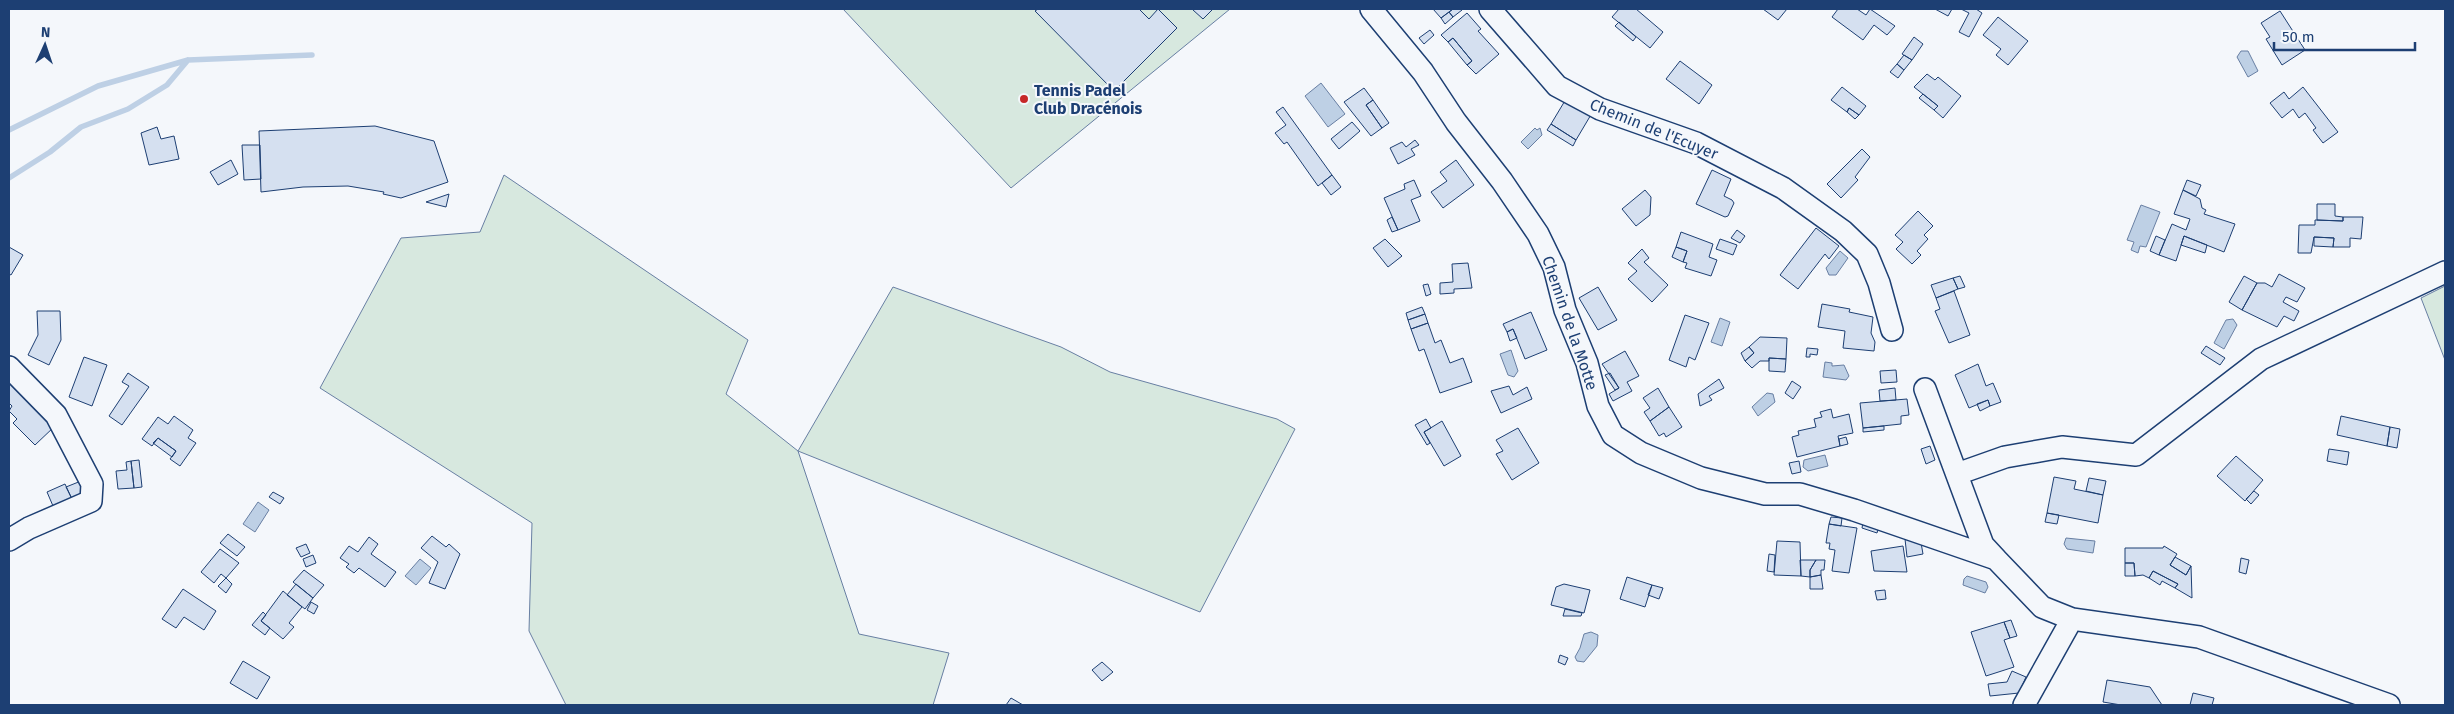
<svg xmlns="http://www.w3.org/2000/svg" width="2454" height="714" viewBox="0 0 2454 714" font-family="'Fira Sans',sans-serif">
<rect width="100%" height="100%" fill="#f4f7fb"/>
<path fill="#d7e8df" stroke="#687fa3" d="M 843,9 L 1230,9 L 1011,188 Z
M 504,175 L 748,340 L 726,394 L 798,451 L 893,287 L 1061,347 L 1110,372 L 1277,419 L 1295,429 L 1200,612 L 798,451 L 859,634 L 949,653 L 933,705 L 566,705 L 529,631 L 532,523 L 320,388 L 401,238 L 480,232 Z
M 2445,286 L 2445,360 L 2421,298 Z"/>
<path fill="#bed0e5" stroke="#687fa3" d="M 2241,51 L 2248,51 L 2258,71 L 2248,77 L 2237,57 Z
M 1321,83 L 1345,114 L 1328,127 L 1305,96 Z
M 1535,128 L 1537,130 L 1540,128 L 1542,135 L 1528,149 L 1521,142 Z
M 2141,205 L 2160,212 L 2146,247 L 2140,246 L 2138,253 L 2131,250 L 2134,242 L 2127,240 Z
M 1840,251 L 1848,258 L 1836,275 L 1829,275 L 1826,268 Z
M 1720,318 L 1730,322 L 1722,346 L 1711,342 Z
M 2233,319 L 2237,325 L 2224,349 L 2214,343 L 2226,320 Z
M 1511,350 L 1518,371 L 1514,377 L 1508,375 L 1500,354 Z
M 1825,362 L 1832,363 L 1832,366 L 1844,365 L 1849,376 L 1846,380 L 1823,377 Z
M 1767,393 L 1773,394 L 1775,402 L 1758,416 L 1752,407 Z
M 1825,455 L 1828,466 L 1808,471 L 1803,467 L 1804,460 Z
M 258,502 L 269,510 L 255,532 L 243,524 Z
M 2066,538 L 2095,541 L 2093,553 L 2067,549 L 2064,544 Z
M 420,559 L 431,568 L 416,585 L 405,576 Z
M 1967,576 L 1986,582 L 1988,587 L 1985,593 L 1963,585 L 1964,579 Z
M 1591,632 L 1598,635 L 1597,646 L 1584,662 L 1577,661 L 1575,657 L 1580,648 L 1584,634 Z"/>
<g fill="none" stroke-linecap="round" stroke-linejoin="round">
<path stroke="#bed0e5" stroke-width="5.5" d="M 9,130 L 98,86 L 188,60 L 312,55
M 9,178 L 50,152 L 81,127 L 128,109 L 167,85 L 188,60"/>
</g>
<path fill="#d5e0f0" stroke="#1d3f73" d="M 1038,9 L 1139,9 L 1149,19 L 1158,9 L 1177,28 L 1114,91 L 1035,11 Z
M 1194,9 L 1213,9 L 1203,19 L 1193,10 Z
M 1433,9 L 1453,9 L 1441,18 Z
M 1453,9 L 1460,9 L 1462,10 L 1453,17 L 1449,12 Z
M 1619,9 L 1636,9 L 1663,32 L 1650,48 L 1612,17 Z
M 1763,9 L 1787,9 L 1778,20 Z
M 1838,9 L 1857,9 L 1866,15 L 1870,9 L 1895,26 L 1887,35 L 1874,25 L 1863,40 L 1832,17 Z
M 1935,9 L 1952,9 L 1948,16 Z
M 1961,9 L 1976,9 L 1982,13 L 1969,37 L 1959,32 L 1969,13 Z
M 2280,11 L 2305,50 L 2282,65 L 2266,39 L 2270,37 L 2261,23 Z
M 1449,12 L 1453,17 L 1445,24 L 1441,18 Z
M 1467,13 L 1481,29 L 1478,31 L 1499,54 L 1476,74 L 1467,65 L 1472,61 L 1453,38 L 1448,42 L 1441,35 Z
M 1998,17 L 2028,41 L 2008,65 L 1996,55 L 2001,49 L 1983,35 Z
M 1619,22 L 1636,37 L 1633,41 L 1615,26 Z
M 1430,30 L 1434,35 L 1424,44 L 1419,38 Z
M 1914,37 L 1923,44 L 1912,60 L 1902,54 Z
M 1453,38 L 1472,61 L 1467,65 L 1448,42 Z
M 1904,55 L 1912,60 L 1904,70 L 1897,64 Z
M 1680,61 L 1712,85 L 1699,104 L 1666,79 Z
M 1897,64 L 1904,70 L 1898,78 L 1890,72 Z
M 1927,74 L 1935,80 L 1938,77 L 1961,96 L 1943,118 L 1934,110 L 1938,106 L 1914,87 Z
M 1842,87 L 1866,106 L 1859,115 L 1849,108 L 1847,112 L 1831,100 Z
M 2303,87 L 2338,132 L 2323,143 L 2313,130 L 2316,128 L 2305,113 L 2299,118 L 2293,109 L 2282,118 L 2270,103 L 2284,92 L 2289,99 Z
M 1364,88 L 1373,100 L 1366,105 L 1382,128 L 1371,136 L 1344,102 Z
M 1923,94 L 1938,106 L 1934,110 L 1919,98 Z
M 1566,99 L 1592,113 L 1576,140 L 1551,124 Z
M 1373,100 L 1389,123 L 1382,128 L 1366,105 Z
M 1283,107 L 1332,175 L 1318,186 L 1287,142 L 1284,144 L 1275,133 L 1286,125 L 1276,112 Z
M 1849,108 L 1859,115 L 1855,119 L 1847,112 Z
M 1352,122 L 1360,131 L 1339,149 L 1331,139 Z
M 1551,124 L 1576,140 L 1573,146 L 1547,130 Z
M 375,126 L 434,141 L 448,182 L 401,198 L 383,194 L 384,192 L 348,186 L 303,187 L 261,192 L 259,131 Z
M 157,127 L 161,139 L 174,136 L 179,159 L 149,165 L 141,133 Z
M 1415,140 L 1419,145 L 1411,149 L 1415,155 L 1398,164 L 1390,148 L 1402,142 L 1406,147 Z
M 242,145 L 260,145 L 261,179 L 244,180 Z
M 1862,149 L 1870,157 L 1855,177 L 1858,180 L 1841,198 L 1827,184 Z
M 231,160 L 238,174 L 218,185 L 210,172 Z
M 1456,160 L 1474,185 L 1443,208 L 1431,192 L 1447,181 L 1440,172 Z
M 1712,170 L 1731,179 L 1724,196 L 1732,200 L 1734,203 L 1728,216 L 1725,217 L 1696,204 Z
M 1332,175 L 1341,187 L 1331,195 L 1322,183 Z
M 1414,180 L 1421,196 L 1411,200 L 1420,221 L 1398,230 L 1384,198 L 1405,189 L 1404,184 Z
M 2187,180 L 2201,185 L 2196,196 L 2183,190 Z
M 1645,190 L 1651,197 L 1650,215 L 1636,226 L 1622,209 Z
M 2183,190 L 2200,199 L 2202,208 L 2206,210 L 2204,214 L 2235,224 L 2224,252 L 2184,236 L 2176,261 L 2159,255 L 2172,224 L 2186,230 L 2190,219 L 2174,214 Z
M 449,194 L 446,207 L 426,202 Z
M 2317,204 L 2335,204 L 2335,216 L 2343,217 L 2343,221 L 2317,220 Z
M 1918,211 L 1933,226 L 1924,235 L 1928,239 L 1917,251 L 1921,255 L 1912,264 L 1896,249 L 1903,242 L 1895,235 Z
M 1392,217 L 1398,230 L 1392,232 L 1387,220 Z
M 2343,217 L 2363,217 L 2361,239 L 2350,238 L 2350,247 L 2333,247 L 2334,238 L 2314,237 L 2311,253 L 2298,253 L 2299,225 L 2315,225 L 2315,220 L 2343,221 Z
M 1816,228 L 1839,246 L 1829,259 L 1825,254 L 1798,289 L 1780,275 Z
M 1737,230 L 1745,236 L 1740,243 L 1731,238 Z
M 1681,232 L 1713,244 L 1709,257 L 1717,260 L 1711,276 L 1685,268 L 1687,263 L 1683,262 L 1687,251 L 1676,247 Z
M 2156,236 L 2165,240 L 2159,255 L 2150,251 Z
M 2184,236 L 2207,245 L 2205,253 L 2181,245 Z
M 2314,237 L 2334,238 L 2333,247 L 2314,246 Z
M 1385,239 L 1402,256 L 1388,267 L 1373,248 Z
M 1720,239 L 1737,245 L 1733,255 L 1716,249 Z
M 9,247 L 23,255 L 11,275 L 9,274 Z
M 1676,247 L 1687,251 L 1683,262 L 1672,257 Z
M 1642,249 L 1649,258 L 1644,262 L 1668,285 L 1652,302 L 1628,279 L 1637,271 L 1628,263 Z
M 1468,263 L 1472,288 L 1454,289 L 1454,293 L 1440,294 L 1440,283 L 1453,282 L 1452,264 Z
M 2279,274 L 2305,288 L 2297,302 L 2286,297 L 2283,302 L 2299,311 L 2294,321 L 2284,316 L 2277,327 L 2242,310 L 2257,283 L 2265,283 L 2272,287 Z
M 1960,276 L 1965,287 L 1958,289 L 1953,278 Z
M 2244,276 L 2257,283 L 2242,310 L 2229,302 Z
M 1953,278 L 1958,289 L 1936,298 L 1931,285 Z
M 1428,284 L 1431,294 L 1426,296 L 1423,285 Z
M 1598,287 L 1617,320 L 1598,330 L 1579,298 Z
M 1954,291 L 1970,335 L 1949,343 L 1935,311 L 1940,309 L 1936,298 Z
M 1822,304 L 1850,309 L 1849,312 L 1873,317 L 1871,333 L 1875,342 L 1874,351 L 1843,348 L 1845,331 L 1818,327 Z
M 1422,307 L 1425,314 L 1408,320 L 1406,313 Z
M 37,311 L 60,311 L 61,340 L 49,365 L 28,355 L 38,335 Z
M 1531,312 L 1547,350 L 1525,359 L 1513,329 L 1507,332 L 1503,324 Z
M 1425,314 L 1428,323 L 1411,329 L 1408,320 Z
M 1685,315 L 1709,323 L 1695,360 L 1689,357 L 1686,367 L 1669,360 Z
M 1428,323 L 1435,343 L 1441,340 L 1450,363 L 1463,358 L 1472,382 L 1440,393 L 1424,349 L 1419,351 L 1411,329 Z
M 1513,329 L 1517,338 L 1510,341 L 1507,332 Z
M 1760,337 L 1787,338 L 1786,359 L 1769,358 L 1769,361 L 1760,361 L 1752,368 L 1745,361 L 1754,353 L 1749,347 Z
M 2206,346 L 2225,358 L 2220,365 L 2201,353 Z
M 1749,347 L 1754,353 L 1745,361 L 1741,353 Z
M 1807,348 L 1818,349 L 1817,355 L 1810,354 L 1810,357 L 1806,357 Z
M 1625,351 L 1639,376 L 1627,382 L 1632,391 L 1613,401 L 1609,394 L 1619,388 L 1602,364 Z
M 84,357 L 107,365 L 92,406 L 69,397 Z
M 1769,358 L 1786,359 L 1785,372 L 1769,371 Z
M 1978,364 L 1986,386 L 1993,383 L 2001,402 L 1990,406 L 1988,400 L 1969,408 L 1955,375 Z
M 1896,370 L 1897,382 L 1881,383 L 1880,371 Z
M 128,373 L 149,387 L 122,425 L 109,416 L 129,386 L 122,382 Z
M 1610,373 L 1619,388 L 1615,390 L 1605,375 Z
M 1719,379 L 1724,388 L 1709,396 L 1712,400 L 1700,406 L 1698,394 Z
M 1792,381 L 1801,387 L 1793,399 L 1785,393 Z
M 11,382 L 55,426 L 35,445 L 13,423 L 17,419 L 9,411 L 12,406 L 9,403 L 9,383 Z
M 1509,386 L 1513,395 L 1527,387 L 1532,399 L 1501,413 L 1491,391 Z
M 1658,388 L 1669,407 L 1650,421 L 1644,412 L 1650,408 L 1643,398 Z
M 1895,388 L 1896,400 L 1880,401 L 1879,390 Z
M 1907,399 L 1909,415 L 1901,416 L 1901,424 L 1863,428 L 1860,403 Z
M 1988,400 L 1990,406 L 1980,411 L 1977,404 Z
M 1669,407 L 1682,427 L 1666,437 L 1664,433 L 1659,436 L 1650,421 Z
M 1831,409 L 1833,418 L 1849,414 L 1853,433 L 1838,436 L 1840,446 L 1797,457 L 1792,437 L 1799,435 L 1798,431 L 1816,427 L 1814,419 L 1822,417 L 1820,412 Z
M 174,416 L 193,430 L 188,438 L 196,443 L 180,466 L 170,459 L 176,451 L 158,438 L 152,446 L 142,439 L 158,417 L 168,424 Z
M 2341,416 L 2390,427 L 2387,446 L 2337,435 Z
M 1426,419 L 1431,428 L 1424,432 L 1430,443 L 1427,445 L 1415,425 Z
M 1442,421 L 1461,456 L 1444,466 L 1424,432 Z
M 1884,426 L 1884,430 L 1863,432 L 1863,428 Z
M 2390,427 L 2400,429 L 2397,448 L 2387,446 Z
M 1518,428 L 1539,463 L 1512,480 L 1496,454 L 1503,451 L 1496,440 Z
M 1846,437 L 1848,444 L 1840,446 L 1839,439 Z
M 158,438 L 176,451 L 172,457 L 153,443 Z
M 1930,446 L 1935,460 L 1926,464 L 1921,449 Z
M 2329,449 L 2349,452 L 2347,465 L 2327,461 Z
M 2236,456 L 2263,480 L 2245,501 L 2217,476 Z
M 139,460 L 142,487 L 134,488 L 131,461 Z
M 131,461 L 134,488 L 118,489 L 116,471 L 127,470 L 126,462 Z
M 1799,461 L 1801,472 L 1792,474 L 1789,463 Z
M 2054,477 L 2076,481 L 2074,489 L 2103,495 L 2098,523 L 2047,513 Z
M 2089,478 L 2106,481 L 2103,495 L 2086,491 Z
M 81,481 L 85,490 L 72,499 L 66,487 Z
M 65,484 L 72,499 L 53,506 L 47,492 Z
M 2254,491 L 2259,495 L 2251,504 L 2246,499 Z
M 273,492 L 284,498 L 280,504 L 269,497 Z
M 2047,513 L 2059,515 L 2057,524 L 2045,522 Z
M 1831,517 L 1842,518 L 1841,526 L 1829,524 Z
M 1864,517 L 1880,522 L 1877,533 L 1862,528 Z
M 1829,524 L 1857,528 L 1849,573 L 1832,571 L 1835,550 L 1829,549 L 1830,543 L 1826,543 Z
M 228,534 L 245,547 L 237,556 L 220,543 Z
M 432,536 L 446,547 L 449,544 L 460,554 L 445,589 L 429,583 L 438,562 L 421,548 Z
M 369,537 L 378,544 L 371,554 L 396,572 L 385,587 L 359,568 L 354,573 L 346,567 L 349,564 L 340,558 L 349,546 L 358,552 Z
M 1920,537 L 1923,554 L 1907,557 L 1905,539 Z
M 1777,541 L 1800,542 L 1801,576 L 1774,575 Z
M 306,544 L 310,553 L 301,557 L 296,548 Z
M 1903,546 L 1907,572 L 1874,571 L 1871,551 Z
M 2164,546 L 2177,554 L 2170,565 L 2186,575 L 2191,566 L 2192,598 L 2175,588 L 2178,584 L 2153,571 L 2149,578 L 2143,575 L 2135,576 L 2134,563 L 2125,563 L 2125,548 L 2163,548 Z
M 220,549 L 239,563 L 226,578 L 221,574 L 214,583 L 201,572 Z
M 1769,554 L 1775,555 L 1774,572 L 1767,571 Z
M 313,555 L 316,563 L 306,567 L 303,559 Z
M 2175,557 L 2191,566 L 2186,575 L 2170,565 Z
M 2241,558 L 2249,560 L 2246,574 L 2239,572 Z
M 1800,560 L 1816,560 L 1810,570 L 1810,577 L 1801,576 Z
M 1816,560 L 1825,560 L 1824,570 L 1821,570 L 1821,575 L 1810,577 L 1810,570 Z
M 2125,563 L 2134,563 L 2135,576 L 2125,576 Z
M 304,570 L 324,585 L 313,598 L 293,582 Z
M 2153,571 L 2178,584 L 2175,588 L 2162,581 L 2160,585 L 2149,578 Z
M 1821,575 L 1823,589 L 1810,589 L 1810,577 Z
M 1627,577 L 1652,585 L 1645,607 L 1620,599 Z
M 226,578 L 232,584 L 226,593 L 218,586 Z
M 296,584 L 313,598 L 305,609 L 287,595 Z
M 1564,584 L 1590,590 L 1584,613 L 1551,605 L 1556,587 Z
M 1652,585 L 1663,588 L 1659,599 L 1648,595 Z
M 183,589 L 216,611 L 204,630 L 184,617 L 176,628 L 162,619 Z
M 1885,590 L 1886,599 L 1877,600 L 1875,591 Z
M 283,591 L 302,607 L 289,623 L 294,627 L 283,639 L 261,621 Z
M 311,602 L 318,606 L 314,614 L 307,610 Z
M 1565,609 L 1582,613 L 1581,616 L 1563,616 Z
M 263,612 L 266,615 L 261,621 L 270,628 L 265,635 L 252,625 Z
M 2011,620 L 2017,636 L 2010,638 L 2004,622 Z
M 2004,622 L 2010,638 L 2004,640 L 2014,667 L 1986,676 L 1971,632 Z
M 1560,655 L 1568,658 L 1565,665 L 1558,662 Z
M 243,661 L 270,677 L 257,699 L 230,683 Z
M 1102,662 L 1113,672 L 1102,681 L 1092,670 Z
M 2012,671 L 2026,677 L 2019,693 L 1990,696 L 1988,684 L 2007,682 Z
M 2107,680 L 2150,687 L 2162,705 L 2121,705 L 2103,702 Z
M 2193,693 L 2214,698 L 2212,705 L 2190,705 Z
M 1011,698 L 1023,705 L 1006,705 Z"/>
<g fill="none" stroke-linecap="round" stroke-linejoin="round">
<defs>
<path id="minor" d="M 1371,9 L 1423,72 L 1456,122 L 1502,181 L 1538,234 L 1554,267 L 1565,310 L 1587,363 L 1598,406 L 1613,435 L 1641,453 L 1701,478 L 1765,494 L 1800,494 L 1854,510 L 1996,559 L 2042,607 L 2072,619 L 2199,637 L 2389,705
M 1490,9 L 1557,86 L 1600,109 L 1696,143 L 1783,188 L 1843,231 L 1867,254 L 1879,283 L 1892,330
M 9,367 L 56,415 L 92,484 L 91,501 L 29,528 L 9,540
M 1925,389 L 1983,545 L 1996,559
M 1957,474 L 2005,457 L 2062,447 L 2136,455 L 2261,359 L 2445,272
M 2024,705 L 2072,619"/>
</defs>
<use href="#minor" stroke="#1d3f73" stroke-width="24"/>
<use href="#minor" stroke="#f4f7fb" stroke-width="21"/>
</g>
<circle fill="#c62828" stroke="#f4f7fb" stroke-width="2" cx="1024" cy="99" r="5"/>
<g text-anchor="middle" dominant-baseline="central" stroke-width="4" stroke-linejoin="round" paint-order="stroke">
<g font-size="16" font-weight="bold" fill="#1d3f73" stroke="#f4f7fb" text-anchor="start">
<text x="1034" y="90">Tennis Padel<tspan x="1034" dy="18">Club Dracénois</tspan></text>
</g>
<g font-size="16" fill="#1d3f73" stroke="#f4f7fb">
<text transform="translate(1654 129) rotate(22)">Chemin de l'Ecuyer</text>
<text transform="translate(1570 323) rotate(71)">Chemin de la Motte</text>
</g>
</g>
<rect width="2454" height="714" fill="none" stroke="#1d3f73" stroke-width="20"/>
<g transform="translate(45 45) rotate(3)" stroke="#f4f7fb" stroke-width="4" paint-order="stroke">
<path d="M0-4L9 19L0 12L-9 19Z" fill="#1d3f73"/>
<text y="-8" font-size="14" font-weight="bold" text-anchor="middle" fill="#1d3f73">N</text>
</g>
<path d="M2274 42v8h141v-8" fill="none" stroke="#1d3f73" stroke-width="2.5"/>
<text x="2282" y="42" font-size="15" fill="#1d3f73" stroke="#f4f7fb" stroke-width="4" paint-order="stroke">50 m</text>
</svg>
